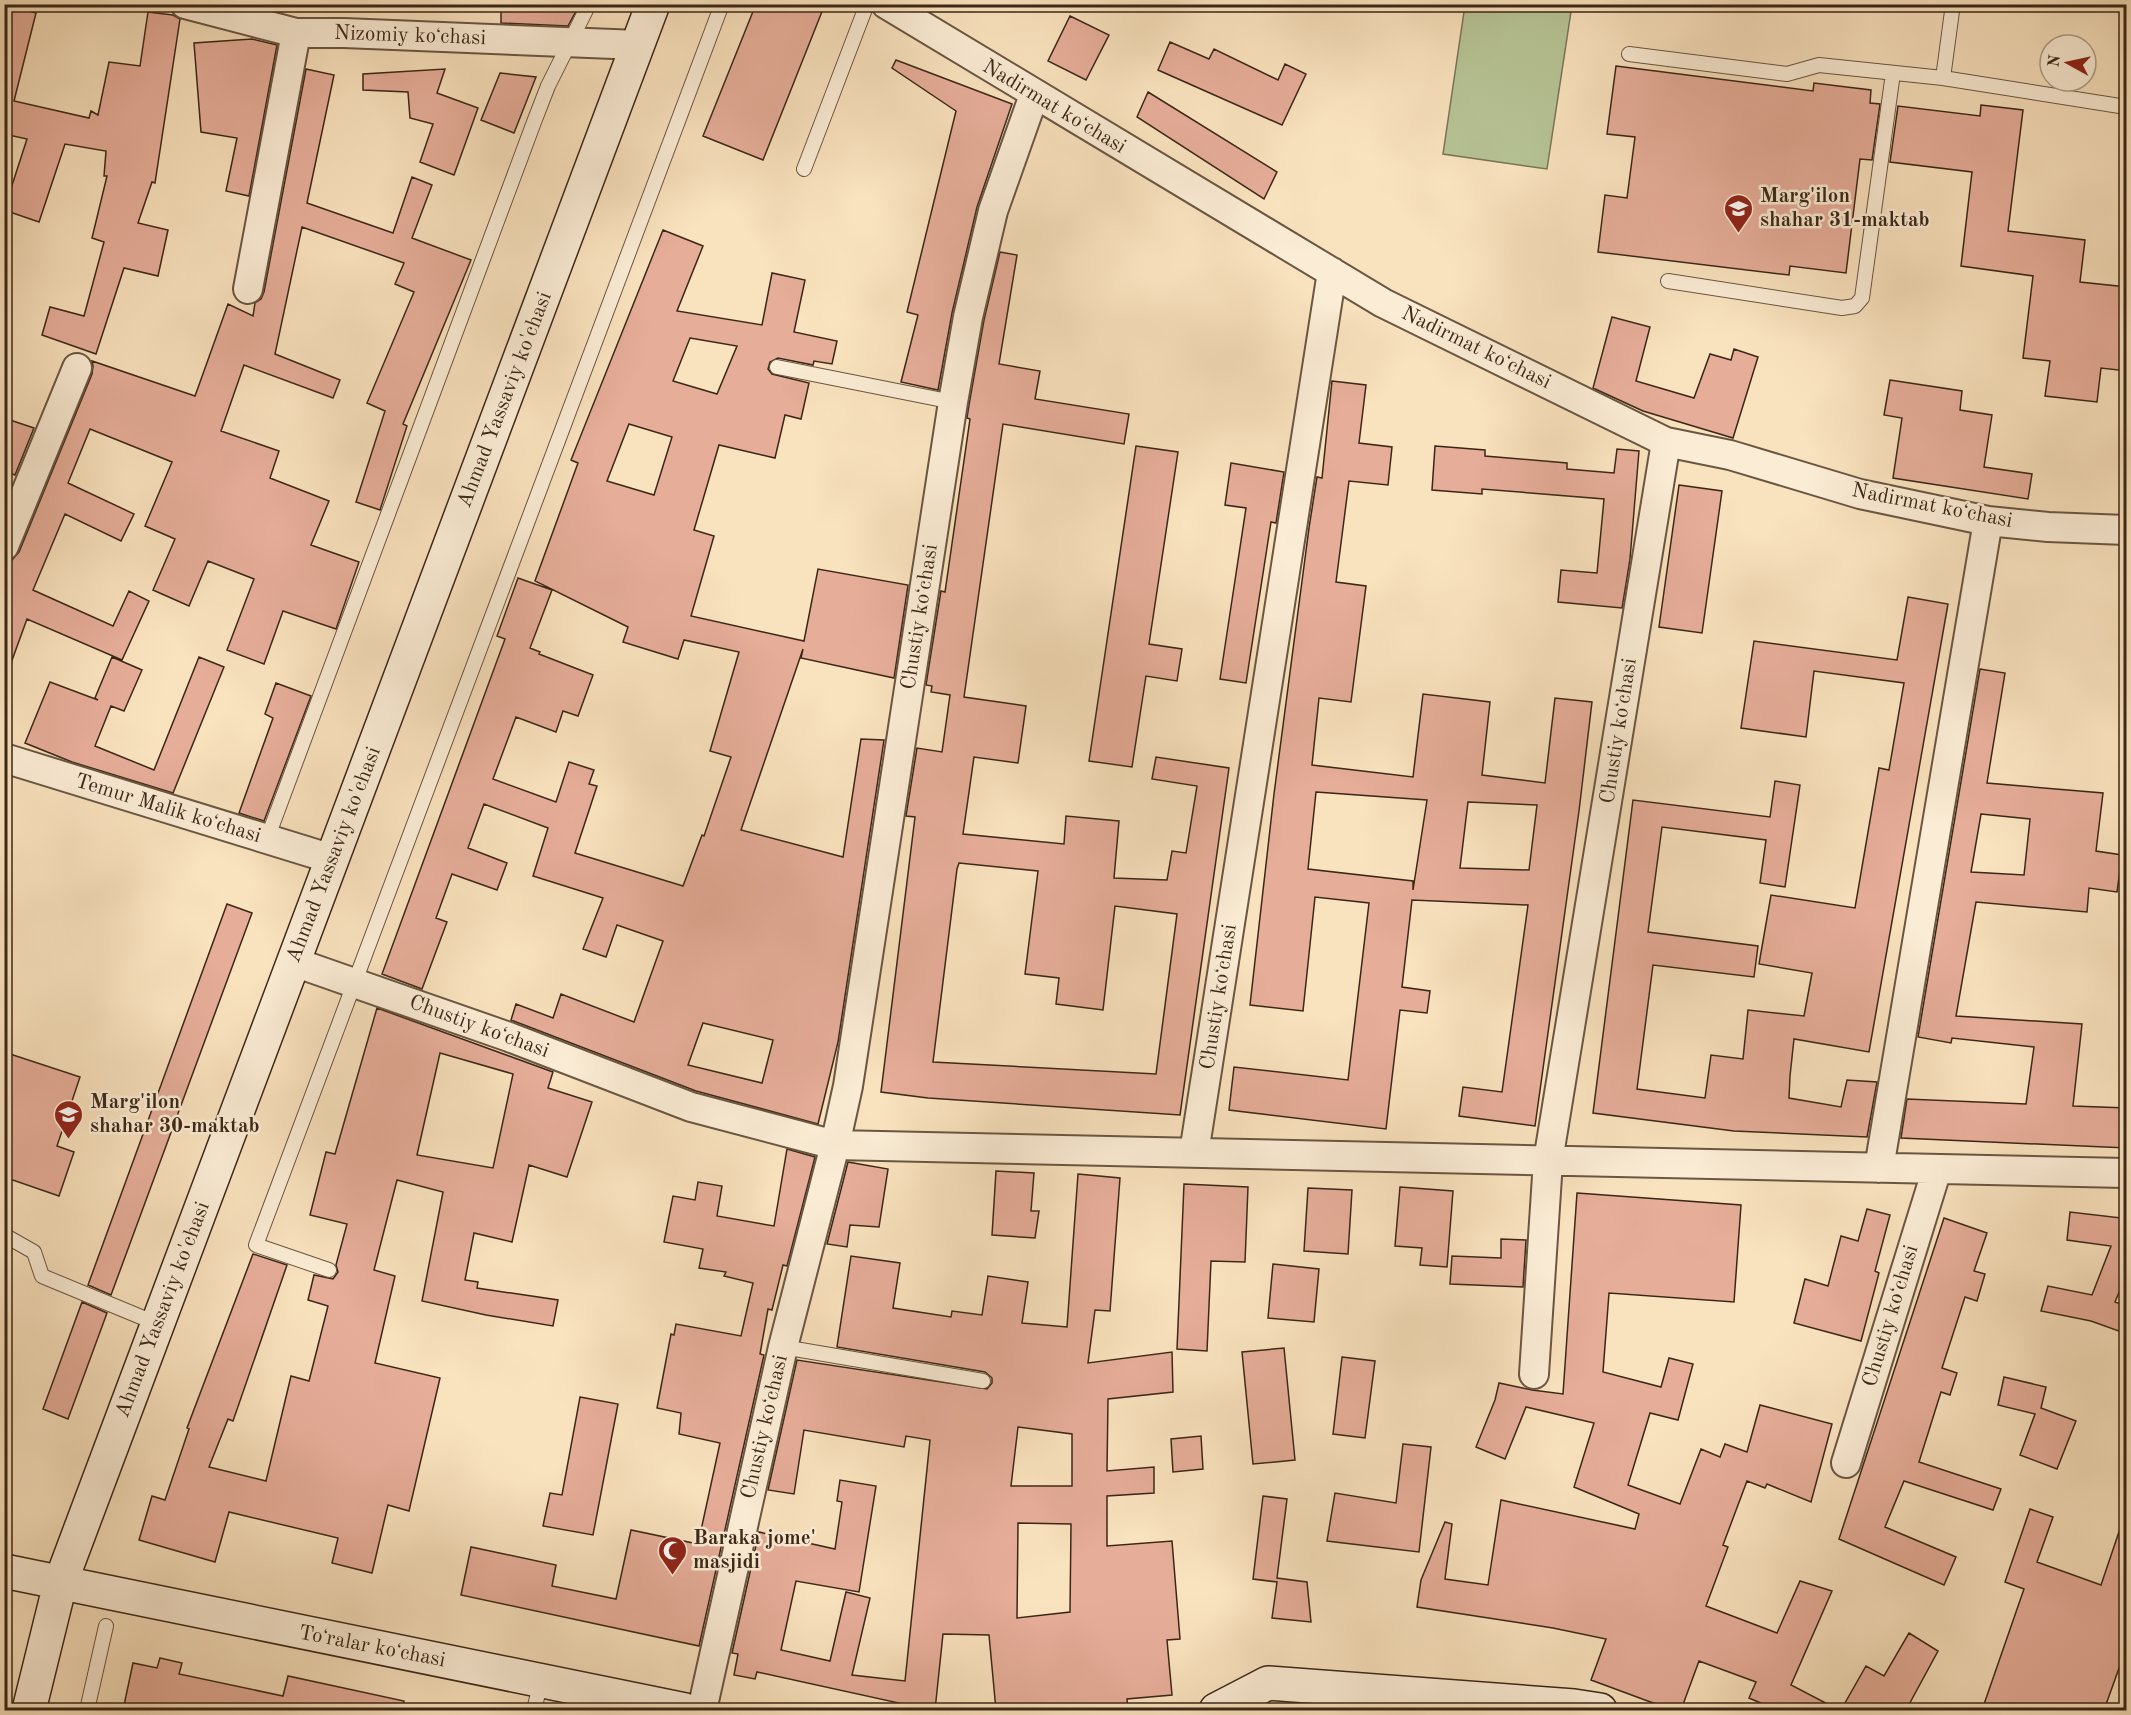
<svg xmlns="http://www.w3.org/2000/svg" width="2131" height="1715" viewBox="0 0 2131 1715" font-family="'Old Standard TT',serif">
<rect width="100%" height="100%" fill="#f9e2be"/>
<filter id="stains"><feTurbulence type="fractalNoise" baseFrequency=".00333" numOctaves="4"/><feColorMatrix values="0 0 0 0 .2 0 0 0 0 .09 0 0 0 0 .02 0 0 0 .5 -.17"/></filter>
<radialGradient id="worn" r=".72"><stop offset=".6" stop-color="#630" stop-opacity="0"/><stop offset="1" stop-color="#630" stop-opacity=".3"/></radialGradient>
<path fill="#b7c496" stroke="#797656" stroke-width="1.5" d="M 1465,5 L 1572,5 L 1547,169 L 1443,154 Z"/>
<path fill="#e6ad99" stroke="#3b2717" stroke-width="1.5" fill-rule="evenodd" d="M 4,4 L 36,13 L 14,101 L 89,118 L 91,111 L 98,115 L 109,62 L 140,66 L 148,12 L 173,15 L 180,19 L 155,183 L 152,182 L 138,223 L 168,230 L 158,276 L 124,268 L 96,354 L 42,335 L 50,307 L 84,316 L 104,242 L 92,238 L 107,176 L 104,176 L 106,151 L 65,144 L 39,222 L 4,210 L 27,139 L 4,134 Z
M 501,4 L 576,4 L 576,11 L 568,26 L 501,23 Z
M 756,4 L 825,4 L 763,160 L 703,136 Z
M 1070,16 L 1109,35 L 1086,80 L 1048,61 Z
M 252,39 L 277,45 L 249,196 L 226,191 L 237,138 L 201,132 L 194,43 Z
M 1170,42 L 1209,59 L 1214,49 L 1278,80 L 1285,64 L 1306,74 L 1282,125 L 1158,70 Z
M 896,60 L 1012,104 L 977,207 L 952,313 L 938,390 L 901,382 L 918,315 L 907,312 L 956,111 L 892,68 Z
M 1616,66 L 1813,91 L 1814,83 L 1871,90 L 1870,103 L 1880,104 L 1872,160 L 1860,159 L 1846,273 L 1790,266 L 1789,275 L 1598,252 L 1605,195 L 1627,198 L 1635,137 L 1607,134 Z
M 306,69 L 334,75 L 307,203 L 393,233 L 412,177 L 432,185 L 412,238 L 471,260 L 403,424 L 407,426 L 380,510 L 356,502 L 385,411 L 367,403 L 414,292 L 395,284 L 404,263 L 302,227 L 275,354 L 340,380 L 333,398 L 244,365 L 221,431 L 279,451 L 270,478 L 329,501 L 311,545 L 359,562 L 336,629 L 283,611 L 264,664 L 227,650 L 254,579 L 208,561 L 189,606 L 153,590 L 175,539 L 145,526 L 172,462 L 90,429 L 68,483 L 134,514 L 121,541 L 65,514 L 33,590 L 113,626 L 129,591 L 149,601 L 122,660 L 27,619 L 7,674 L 4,673 L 4,577 L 12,560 L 19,552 L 92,374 L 93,366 L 92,361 L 195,396 L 228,304 L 253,316 L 255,303 L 261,299 L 264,292 Z
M 445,69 L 437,93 L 478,108 L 454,175 L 420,162 L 433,124 L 410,118 L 408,92 L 363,90 L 363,74 Z
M 500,73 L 536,77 L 514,133 L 481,120 Z
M 1148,92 L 1277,172 L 1264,199 L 1137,117 Z
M 1981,105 L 2023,110 L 2008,231 L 2085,240 L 2080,282 L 2127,287 L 2127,371 L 2101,368 L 2097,402 L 2045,396 L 2050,361 L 2023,358 L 2033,276 L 1961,266 L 1972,172 L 1890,162 L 1898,106 L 1980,116 Z
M 663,230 L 703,246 L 677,311 L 762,325 L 772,273 L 805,280 L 794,332 L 837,341 L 832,364 L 814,361 L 813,365 L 778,358 L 770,362 L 768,369 L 772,374 L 809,383 L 801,419 L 785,415 L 775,458 L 719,445 L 694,530 L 714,536 L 691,616 L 804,641 L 818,569 L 908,585 L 894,678 L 801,658 L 803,649 L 741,830 L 843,857 L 861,739 L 884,740 L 838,1042 L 818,1124 L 696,1091 L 511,1020 L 516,1004 L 553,1018 L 561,994 L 634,1022 L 663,941 L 617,925 L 606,957 L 583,949 L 603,898 L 533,876 L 548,828 L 484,804 L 468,848 L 507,863 L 497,890 L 452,874 L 436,918 L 447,922 L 422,989 L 382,974 L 505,639 L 497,636 L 518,578 L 552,590 L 530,648 L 540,652 L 539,654 L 593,675 L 578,716 L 563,711 L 556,732 L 516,717 L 493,779 L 556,802 L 569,762 L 594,770 L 589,784 L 597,786 L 575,853 L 683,886 L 702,835 L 704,836 L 731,757 L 710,751 L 739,652 L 684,640 L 678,659 L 623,642 L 628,627 L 535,581 L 578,463 L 571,460 ZM 690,338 L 737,346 L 717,394 L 673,381 ZM 629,424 L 672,437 L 654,495 L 607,481 ZM 703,1023 L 773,1040 L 762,1083 L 688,1065 Z
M 1000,252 L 1017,255 L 999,364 L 1040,371 L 1035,399 L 1129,414 L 1124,444 L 1003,424 L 964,697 L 1026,706 L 1018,763 L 974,757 L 963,834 L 1064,844 L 1066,816 L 1119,821 L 1114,878 L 1167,880 L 1172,851 L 1186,853 L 1197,786 L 1152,779 L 1156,757 L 1229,768 L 1180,1115 L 928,1098 L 881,1092 L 915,817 L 906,816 L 917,748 L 942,752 L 950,695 L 931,692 L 932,686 L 926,685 L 941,591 L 945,592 L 970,419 L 967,418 L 969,405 L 984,320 ZM 959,863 L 1038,871 L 1025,974 L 1059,978 L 1056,1004 L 1103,1010 L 1115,906 L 1177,914 L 1156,1074 L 933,1062 L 957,869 Z
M 1612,317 L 1650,327 L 1636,381 L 1694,398 L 1710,354 L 1731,360 L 1734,349 L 1758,357 L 1733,438 L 1643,411 L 1593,388 Z
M 1890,380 L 1962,391 L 1960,410 L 1992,415 L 1984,467 L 2032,474 L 2028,499 L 1893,478 L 1902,418 L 1884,415 Z
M 1332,381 L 1366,385 L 1359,443 L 1392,447 L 1388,485 L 1349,481 L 1336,582 L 1366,586 L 1351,702 L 1319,698 L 1312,765 L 1413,777 L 1423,694 L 1490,702 L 1482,775 L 1545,783 L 1555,698 L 1592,702 L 1579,811 L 1535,1126 L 1459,1116 L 1463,1087 L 1502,1092 L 1528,905 L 1412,900 L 1402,987 L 1430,991 L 1427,1013 L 1400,1010 L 1386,1129 L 1229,1110 L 1234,1067 L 1348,1080 L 1369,903 L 1315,897 L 1303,1011 L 1250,1005 L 1274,794 L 1309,528 L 1317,477 L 1322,478 ZM 1316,792 L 1427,800 L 1413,890 L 1413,881 L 1308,869 ZM 1468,802 L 1537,805 L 1529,870 L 1460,868 Z
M 4,418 L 34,428 L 15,475 L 4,471 Z
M 1136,446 L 1178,452 L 1149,644 L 1182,649 L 1177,681 L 1146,676 L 1132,767 L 1089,761 Z
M 1435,446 L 1485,450 L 1485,456 L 1567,463 L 1567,469 L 1614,473 L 1617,449 L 1639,451 L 1630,559 L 1622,608 L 1558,602 L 1561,570 L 1597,573 L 1604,499 L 1482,489 L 1482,494 L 1432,490 Z
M 1231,463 L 1284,472 L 1276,523 L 1271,522 L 1246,683 L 1220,679 L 1246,508 L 1225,505 Z
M 1679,485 L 1722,491 L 1702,633 L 1659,627 Z
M 1908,597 L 1948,604 L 1869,1052 L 1794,1039 L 1790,1076 L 1789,1098 L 1841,1107 L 1847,1080 L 1877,1082 L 1867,1137 L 1734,1131 L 1593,1113 L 1633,800 L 1770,817 L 1775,781 L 1800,785 L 1785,887 L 1760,883 L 1766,840 L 1662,827 L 1648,932 L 1758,946 L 1754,977 L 1653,965 L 1637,1089 L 1705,1098 L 1711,1055 L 1743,1059 L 1748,1010 L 1804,1016 L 1812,973 L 1759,964 L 1771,895 L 1855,908 L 1879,768 L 1889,770 L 1904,683 L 1814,671 L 1806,737 L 1741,728 L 1754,641 L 1897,660 Z
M 112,657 L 142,670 L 124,711 L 111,706 L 95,746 L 154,770 L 199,657 L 224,667 L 173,793 L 72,762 L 25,743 L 50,682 L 98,700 L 95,698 Z
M 1980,669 L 2005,673 L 1987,783 L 2103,793 L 2096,851 L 2122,855 L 2117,892 L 2089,888 L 2087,912 L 1976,902 L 1956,1016 L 2082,1024 L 2073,1106 L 2127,1108 L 2127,1148 L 1901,1138 L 1907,1099 L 2026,1104 L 2034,1047 L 1952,1038 L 1951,1043 L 1918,1037 ZM 1981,814 L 2030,819 L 2024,875 L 1971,872 Z
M 276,683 L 311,696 L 264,821 L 239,813 L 273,718 L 265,714 Z
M 227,904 L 252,913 L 111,1295 L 88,1285 Z
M 377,1008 L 553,1072 L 548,1088 L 592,1102 L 567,1177 L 529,1165 L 512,1242 L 474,1233 L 465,1280 L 478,1282 L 477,1288 L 558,1300 L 553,1326 L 486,1315 L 422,1301 L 443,1192 L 397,1180 L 374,1270 L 395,1276 L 375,1363 L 440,1378 L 409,1511 L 388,1505 L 372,1573 L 332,1563 L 338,1538 L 229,1512 L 215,1562 L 139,1540 L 152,1496 L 165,1500 L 189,1429 L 187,1428 L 253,1254 L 287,1265 L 233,1421 L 228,1419 L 209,1467 L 266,1481 L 291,1376 L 309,1381 L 328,1306 L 308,1300 L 314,1275 L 333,1279 L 338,1272 L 336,1265 L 347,1224 L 310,1215 L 326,1152 L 335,1154 ZM 440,1053 L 513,1074 L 493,1168 L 417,1155 Z
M 4,1052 L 80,1077 L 57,1146 L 74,1152 L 59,1196 L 4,1177 Z
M 787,1149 L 815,1157 L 787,1266 L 783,1265 L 772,1310 L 768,1309 L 760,1354 L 764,1355 L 699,1646 L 461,1595 L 471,1547 L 556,1565 L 552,1586 L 616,1599 L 631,1530 L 698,1544 L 720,1443 L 679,1434 L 681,1413 L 657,1408 L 671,1334 L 674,1335 L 676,1324 L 741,1336 L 753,1283 L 724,1276 L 726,1272 L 699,1268 L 703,1249 L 664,1242 L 673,1196 L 695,1200 L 698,1182 L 722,1186 L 717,1216 L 774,1226 Z
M 848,1162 L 888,1169 L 879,1227 L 850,1225 L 847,1247 L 827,1244 Z
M 996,1171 L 1034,1173 L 1031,1211 L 1039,1211 L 1035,1238 L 992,1235 Z
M 1078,1174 L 1120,1178 L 1110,1311 L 1095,1310 L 1088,1363 L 1172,1352 L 1173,1392 L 1108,1399 L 1107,1471 L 1154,1467 L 1154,1493 L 1107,1496 L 1107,1546 L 1172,1541 L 1180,1639 L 1167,1640 L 1172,1695 L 1127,1699 L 1128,1710 L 996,1710 L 989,1635 L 943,1634 L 935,1710 L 907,1710 L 908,1705 L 757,1672 L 755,1679 L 734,1675 L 738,1654 L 732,1653 L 759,1532 L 835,1549 L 842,1502 L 837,1501 L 840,1480 L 876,1486 L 859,1592 L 796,1581 L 781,1650 L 830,1661 L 846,1592 L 870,1598 L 852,1675 L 905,1681 L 930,1440 L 906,1436 L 904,1447 L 804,1430 L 794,1494 L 768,1490 L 797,1360 L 987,1389 L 992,1383 L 992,1378 L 985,1372 L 837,1347 L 851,1256 L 900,1263 L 893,1308 L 951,1317 L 952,1311 L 982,1315 L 988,1276 L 1028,1282 L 1022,1323 L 1067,1327 ZM 1018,1427 L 1072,1434 L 1072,1486 L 1011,1486 ZM 1018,1523 L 1071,1524 L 1070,1612 L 1017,1618 Z
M 1184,1184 L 1248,1187 L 1245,1262 L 1211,1261 L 1207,1351 L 1177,1349 Z
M 1400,1187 L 1453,1191 L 1447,1267 L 1420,1265 L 1422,1248 L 1395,1246 Z
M 1308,1188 L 1352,1190 L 1348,1254 L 1304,1251 Z
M 1577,1193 L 1741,1205 L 1734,1302 L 1609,1293 L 1603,1372 L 1661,1387 L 1669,1358 L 1693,1364 L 1678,1420 L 1650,1413 L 1628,1485 L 1680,1504 L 1701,1449 L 1720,1457 L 1725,1444 L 1747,1452 L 1760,1405 L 1832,1424 L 1811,1502 L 1767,1484 L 1765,1488 L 1747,1481 L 1723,1545 L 1728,1547 L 1706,1606 L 1777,1633 L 1800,1581 L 1832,1591 L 1791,1685 L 1839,1710 L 1777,1710 L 1749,1698 L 1756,1682 L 1699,1661 L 1681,1710 L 1672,1710 L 1591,1680 L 1606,1639 L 1553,1628 L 1417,1607 L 1421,1580 L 1445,1522 L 1452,1524 L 1445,1579 L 1488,1585 L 1501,1500 L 1635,1529 L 1639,1514 L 1574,1487 L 1594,1423 L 1526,1407 L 1505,1459 L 1476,1447 L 1495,1400 L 1499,1383 L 1532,1390 L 1563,1394 Z
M 1867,1209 L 1890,1215 L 1875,1271 L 1879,1273 L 1861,1341 L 1794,1323 L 1805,1279 L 1828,1286 L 1841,1236 L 1858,1241 Z
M 2124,1209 L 2127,1210 L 2127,1273 L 2115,1302 L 2127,1306 L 2127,1334 L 2091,1321 L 2041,1311 L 2048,1286 L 2092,1295 L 2111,1246 L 2067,1240 L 2070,1212 L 2121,1218 Z
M 1944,1218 L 1987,1233 L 1974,1271 L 1985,1274 L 1977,1301 L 1965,1297 L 1942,1368 L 1957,1373 L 1950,1395 L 1941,1392 L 1919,1462 L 2001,1489 L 1993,1510 L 1904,1481 L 1885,1527 L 1956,1557 L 1944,1585 L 1839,1539 Z
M 1501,1239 L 1526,1240 L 1523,1287 L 1450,1284 L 1452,1256 L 1501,1258 Z
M 1273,1264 L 1319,1269 L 1314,1322 L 1268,1318 Z
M 82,1302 L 107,1313 L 68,1419 L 43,1409 Z
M 1284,1348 L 1295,1460 L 1253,1464 L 1242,1352 Z
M 1342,1357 L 1375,1361 L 1365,1438 L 1333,1434 Z
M 2004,1377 L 2046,1387 L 2041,1408 L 2076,1421 L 2057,1469 L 2020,1455 L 2035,1414 L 1998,1405 Z
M 580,1397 L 618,1404 L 593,1535 L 543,1526 L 550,1493 L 562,1495 Z
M 1201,1436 L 1203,1469 L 1173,1472 L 1171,1439 Z
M 1403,1444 L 1431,1447 L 1419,1552 L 1327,1541 L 1335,1493 L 1396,1503 Z
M 1263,1496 L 1287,1499 L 1277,1578 L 1307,1582 L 1311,1622 L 1272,1618 L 1277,1582 L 1253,1579 Z
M 2030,1509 L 2053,1517 L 2037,1562 L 2101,1585 L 2123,1520 L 2127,1521 L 2127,1646 L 2104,1710 L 1982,1710 L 2024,1589 L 2005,1582 Z
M 1909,1633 L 1938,1651 L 1906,1710 L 1841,1710 L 1866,1666 L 1884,1676 Z
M 160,1658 L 182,1663 L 179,1674 L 283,1696 L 288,1676 L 404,1701 L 403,1710 L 123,1710 L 133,1663 L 157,1668 Z"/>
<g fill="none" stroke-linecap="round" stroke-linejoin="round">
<defs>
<path id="lane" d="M 1629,54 L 1787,74 L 1819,65 L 1943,78 L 2126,107
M 1943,78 L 1953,4
M 804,169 L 867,4
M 1668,281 L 1842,308 L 1855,306 L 1862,298 L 1893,73
M 777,367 L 953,402
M 267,839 L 534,122 L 548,86 L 589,4
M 4,1235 L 34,1252 L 42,1276 L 158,1324
M 329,1270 L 256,1245 L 722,4
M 783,1347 L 983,1381
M 87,1710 L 106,1626
M 534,1710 L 541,1681"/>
<path id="street" d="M 185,4 L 296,33 L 344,33 L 638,45
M 886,4 L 1383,303 L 1666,442 L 1730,455 L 1860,494 L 1988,521 L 2048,527 L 2126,530
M 248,289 L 296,33
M 4,546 L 77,368
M 4,758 L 332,859
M 294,962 L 509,1037 L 691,1107 L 835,1145 L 2126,1173
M 1194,1153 L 1332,272
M 1879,1168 L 1988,521
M 1534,1374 L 1548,1161 L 1666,442
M 1846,1463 L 1937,1169
M 702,1710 L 783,1347 L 835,1145 L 848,1086 L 953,402 L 968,317 L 993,211 L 1034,95"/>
<path id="secondary" d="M 4,1571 L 685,1710
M 29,1710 L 60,1584 L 653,4
M 1216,1710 L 1268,1683 L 1574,1706 L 1600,1710"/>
</defs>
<use href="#lane" stroke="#6a5641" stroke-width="16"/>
<use href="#street" stroke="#6a5641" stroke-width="32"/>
<use href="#secondary" stroke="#3b2717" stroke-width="36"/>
<use href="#lane" stroke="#fbecd5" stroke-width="14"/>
<use href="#street" stroke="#fbecd5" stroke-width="28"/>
<use href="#secondary" stroke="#fbecd5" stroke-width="33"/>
</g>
<defs>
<symbol id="school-pin" viewBox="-11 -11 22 30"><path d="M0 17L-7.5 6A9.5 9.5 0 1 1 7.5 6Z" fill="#8f2418" stroke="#fbecd5"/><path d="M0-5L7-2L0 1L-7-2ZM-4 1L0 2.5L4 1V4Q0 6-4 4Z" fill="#fff"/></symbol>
<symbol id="mosque-pin" viewBox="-11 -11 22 30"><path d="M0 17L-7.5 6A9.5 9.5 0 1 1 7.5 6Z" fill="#8f2418" stroke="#fbecd5"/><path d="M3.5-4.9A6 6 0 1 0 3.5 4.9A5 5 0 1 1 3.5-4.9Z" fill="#fff"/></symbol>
</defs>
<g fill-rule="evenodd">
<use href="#school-pin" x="1722" y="192" width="33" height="45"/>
<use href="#school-pin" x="52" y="1098" width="33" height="45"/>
<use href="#mosque-pin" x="656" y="1534" width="33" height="45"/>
</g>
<g text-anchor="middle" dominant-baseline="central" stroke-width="5" stroke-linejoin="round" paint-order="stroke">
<g font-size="21" fill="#3b2717" stroke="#fbecd5">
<text transform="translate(410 36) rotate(2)">Nizomiy koʻchasi</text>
<text transform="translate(1054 107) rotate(31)">Nadirmat koʻchasi</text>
<text transform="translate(1476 348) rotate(26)">Nadirmat koʻchasi</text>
<text transform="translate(505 400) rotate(-69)">Ahmad Yassaviy ko'chasi</text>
<text transform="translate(1932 506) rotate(11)">Nadirmat koʻchasi</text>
<text transform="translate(920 617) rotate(-81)">Chustiy koʻchasi</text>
<text transform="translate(1619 731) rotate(-81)">Chustiy koʻchasi</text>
<text transform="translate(168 809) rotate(17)">Temur Malik koʻchasi</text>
<text transform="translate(334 855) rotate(-69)">Ahmad Yassaviy ko'chasi</text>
<text transform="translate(1219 997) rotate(-81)">Chustiy koʻchasi</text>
<text transform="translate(479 1027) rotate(20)">Chustiy koʻchasi</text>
<text transform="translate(163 1310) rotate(-69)">Ahmad Yassaviy ko'chasi</text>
<text transform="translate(1891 1316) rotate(-73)">Chustiy koʻchasi</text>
<text transform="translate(765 1427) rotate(-77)">Chustiy koʻchasi</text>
<text transform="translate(372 1647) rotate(11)">Toʻralar koʻchasi</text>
</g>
<g font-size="21" font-weight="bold" fill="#3b2717" stroke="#fbecd5" text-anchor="start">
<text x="1760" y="196">Marg'ilon<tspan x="1760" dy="24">shahar 31-maktab</tspan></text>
<text x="90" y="1102">Marg'ilon<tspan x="90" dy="24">shahar 30-maktab</tspan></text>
<text x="693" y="1538">Baraka jome'<tspan x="693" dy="24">masjidi</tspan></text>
</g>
</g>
<rect width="2131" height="1715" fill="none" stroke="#f9e2be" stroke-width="24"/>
<rect x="6" y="6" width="2119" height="1703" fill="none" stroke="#3b2717" stroke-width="3"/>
<rect x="12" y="12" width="2107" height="1691" fill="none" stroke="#3b2717" stroke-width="1.5"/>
<g transform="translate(2068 63) rotate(278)"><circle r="28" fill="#fbecd5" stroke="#ae9d89" stroke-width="1.5"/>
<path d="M0-4.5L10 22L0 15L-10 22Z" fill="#8f2418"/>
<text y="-9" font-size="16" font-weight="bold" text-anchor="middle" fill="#3b2717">N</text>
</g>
<rect width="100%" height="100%" filter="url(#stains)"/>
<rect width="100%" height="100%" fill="url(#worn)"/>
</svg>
